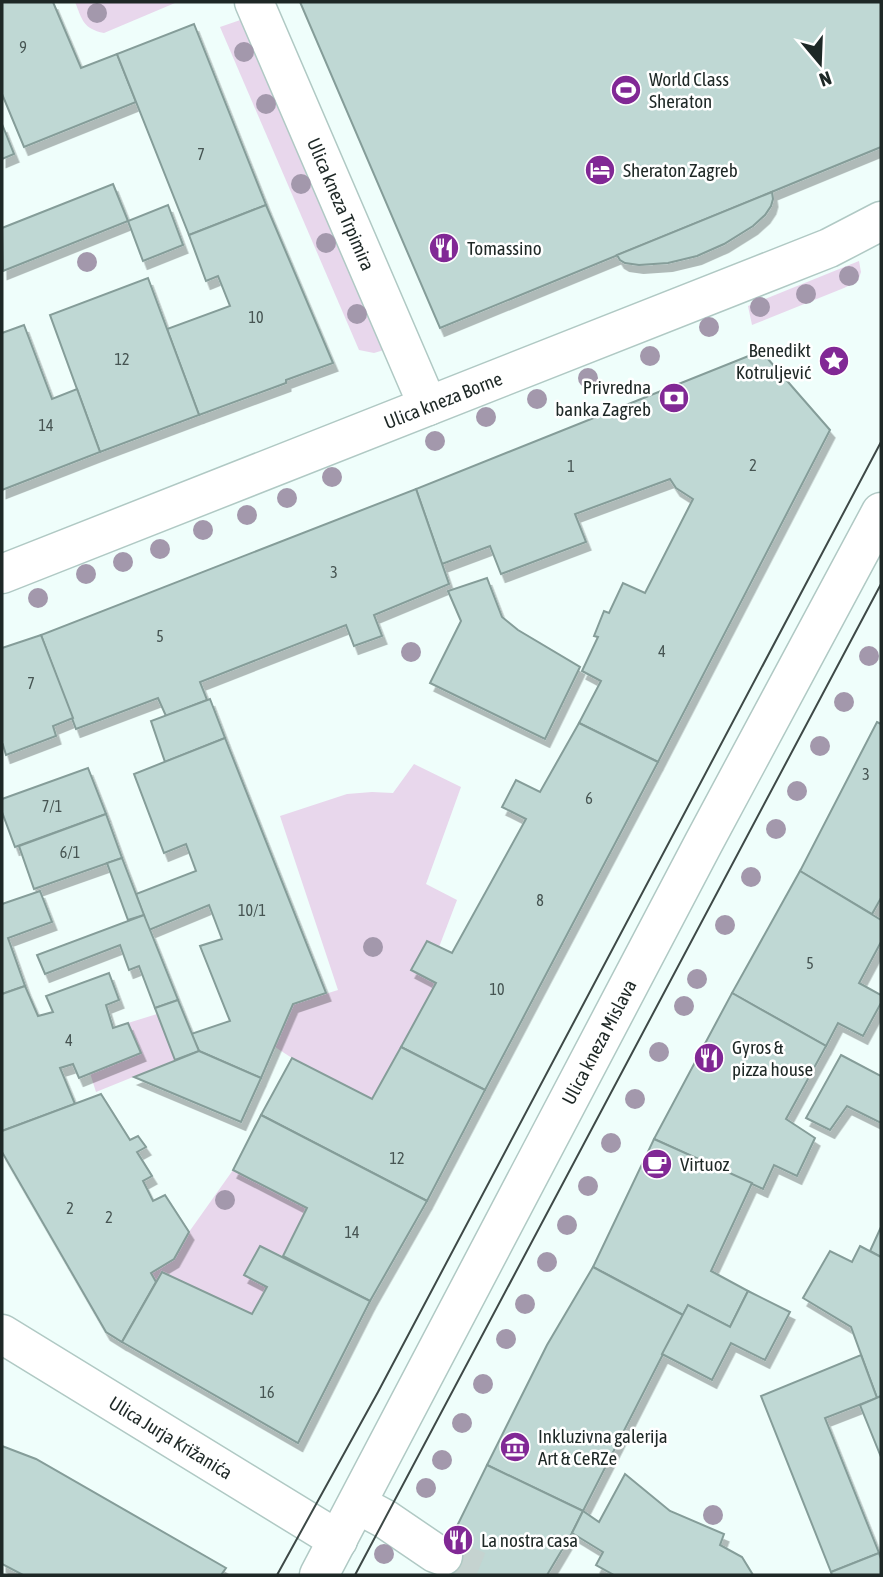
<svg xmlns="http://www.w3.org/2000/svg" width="883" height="1577" font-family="'Asap Condensed',sans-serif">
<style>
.green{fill:#e8d7ec}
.building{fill:#bfd8d4;stroke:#859d99;stroke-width:2;filter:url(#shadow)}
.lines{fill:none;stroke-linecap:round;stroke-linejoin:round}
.minor-tunnel{stroke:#c5d3d0;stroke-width:38;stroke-dasharray:38 19;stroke-linecap:butt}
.minor-casing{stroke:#b0c9c4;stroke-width:41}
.major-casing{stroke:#b0c9c4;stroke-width:41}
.minor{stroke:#fff;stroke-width:38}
.major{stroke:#fff;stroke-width:38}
.tram{stroke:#3e4947;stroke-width:2}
.tree{fill:#a398ac}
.labels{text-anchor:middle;stroke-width:5;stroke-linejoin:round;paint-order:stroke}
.number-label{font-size:16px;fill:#465452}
.poi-label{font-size:19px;fill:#1e2826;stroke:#fff;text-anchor:start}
.street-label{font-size:19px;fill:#1e2826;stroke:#fff}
</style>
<defs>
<filter id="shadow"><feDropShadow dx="4.5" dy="8" stdDeviation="0" flood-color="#0004"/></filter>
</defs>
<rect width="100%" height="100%" fill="#effefb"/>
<g class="green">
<path d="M75 2H175V3L104 33C83 29 82 19 75 2Z"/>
<path d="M249 17 384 350 374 353 359 350 220 27Z"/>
<path d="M859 261 861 272 858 281 844 288 752 325 748 306Z"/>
<path d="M414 764 461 787 426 884 457 900 439 947 412 970 436 983 372 1099 292 1058 275 1047 293 1004 338 990 280 816 347 794 372 792 393 793Z"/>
<path d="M157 1014 175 1060 96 1092 90 1073 141 1053 128 1023Z"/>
<path d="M233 1170 307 1208 283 1256 260 1246 244 1275 267 1287 252 1314 162 1273 156 1282 151 1273 174 1259 189 1232Z"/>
</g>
<g class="building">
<path d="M2 2H53L81 68 117 54 136 102 24 147 2 94Z"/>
<path d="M300 2H881V147L440 328Z"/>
<path d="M194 24 266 205 189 235 117 54Z"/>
<path d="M2 124 14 154 2 159Z"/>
<path d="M113 184 128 221 3 271 2 228Z"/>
<path d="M772 192 773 199 771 206 765 215 753 226 724 244 697 256 668 263 639 265 625 263 620 260 617 255Z"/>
<path d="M168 205 183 245 143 261 128 221Z"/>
<path d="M266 205 333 363 286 380V383L199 415 167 329 230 306 218 276 206 281 189 235Z"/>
<path d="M148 278 199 415 100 452 50 315Z"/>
<path d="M24 325 52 399 77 389 100 452 2 490V333Z"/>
<path d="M761 351 830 430 658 762 579 723 601 681 582 671 598 637 594 636 604 611 609 613 623 583 645 593 693 499 676 488 670 479 575 514 586 542 501 574 490 546 442 564 416 489Z"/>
<path d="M416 489 449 584 374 615 382 636 354 646 346 625 200 682 207 700 166 716 158 698 76 729 41 635Z"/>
<path d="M487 578 502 617 518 630 580 667 545 739 430 683 461 621 448 591Z"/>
<path d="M41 635 73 718 53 726 56 736 6 755 3 745 2 746V648Z"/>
<path d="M210 699 225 738 165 762 151 721Z"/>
<path d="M877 722 881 724V898L872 914 800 871Z"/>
<path d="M579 723 658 762 485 1090 401 1047 436 983 411 970 427 941 452 953 526 819 502 807 516 780 540 792Z"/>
<path d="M225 738 326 993 293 1004 261 1078 199 1051 191 1034 230 1021 200 946 222 939 209 905 149 930 136 894 196 871 186 844 164 853 134 774Z"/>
<path d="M88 768 106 814 15 847 2 812V799Z"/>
<path d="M106 814 122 858 34 889 19 846Z"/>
<path d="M122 858 144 915 128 920 107 863Z"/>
<path d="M800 871 881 920V942L859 983 881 995V1003L863 1036 838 1023 826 1046 732 993Z"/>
<path d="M40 891 52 922 8 938 25 986 2 994V904Z"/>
<path d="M144 915 178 1000 155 1008 139 966 129 970 120 945 45 974 37 955Z"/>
<path d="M109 973 119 1000 106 1005 113 1028 128 1023 141 1053 79 1078 73 1064 60 1068 75 1104 2 1131V994L25 986 38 1016 53 1012 46 996Z"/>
<path d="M732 993 826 1046 786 1119 815 1138 797 1176 774 1165 763 1189 654 1139Z"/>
<path d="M178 1000 199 1051 175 1060 155 1008Z"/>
<path d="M401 1047 485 1090 427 1201 261 1115 292 1058 372 1099Z"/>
<path d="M199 1051 261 1078 241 1122 134 1077Z"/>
<path d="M841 1055 881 1076V1123L847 1106 830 1130 806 1118Z"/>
<path d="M101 1094 130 1140 138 1136 146 1147 137 1152 152 1176 143 1181 153 1201 165 1195 189 1232 174 1259 151 1273 156 1282 122 1342 106 1332 2 1152V1131Z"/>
<path d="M261 1115 427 1201 370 1301 283 1256 307 1208 233 1170Z"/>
<path d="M654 1139 752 1183 711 1271 748 1291 730 1327 688 1305 683 1315 593 1267Z"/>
<path d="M881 1227V1257L870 1251Z"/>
<path d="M260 1246 370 1301 298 1443 122 1342 162 1272 252 1314 267 1287 244 1275Z"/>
<path d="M860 1246 881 1257V1396L877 1398 851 1327 803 1298 830 1251 852 1262Z"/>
<path d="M593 1267 683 1315 583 1511 487 1465 547 1345Z"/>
<path d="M748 1291 790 1312 765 1360 731 1343 712 1380 662 1354 688 1305 730 1327Z"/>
<path d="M861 1355 877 1398 825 1418 879 1553 831 1572 761 1396Z"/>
<path d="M881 1396V1457L860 1405Z"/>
<path d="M2 1446 36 1459 226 1568 221 1575H23L2 1564Z"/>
<path d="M487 1465 583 1511 572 1533 547 1575H433Z"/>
<path d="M625 1474 670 1511 724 1534 720 1545 742 1557 753 1575H614L596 1565 603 1552 572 1533 583 1511 599 1522Z"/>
<path d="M879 1553 881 1559V1575H832L831 1572Z"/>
</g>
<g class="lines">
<path class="minor-tunnel" d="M443 1556 489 1575"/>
<g class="minor-casing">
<g id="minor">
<path id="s1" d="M254 2 428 406"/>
<path id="s2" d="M2 574 829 248 881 221"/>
<path id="s3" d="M2 1334 338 1540"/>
<path d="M357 1504 385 1519 435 1553 443 1556"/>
</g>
</g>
<g class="major-casing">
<g id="major">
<path id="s4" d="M319 1575 703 844 881 512"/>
</g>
</g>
<use href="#minor" class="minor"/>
<use href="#major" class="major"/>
<g class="tram">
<path d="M277 1575 378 1392 881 442"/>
<path d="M355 1575 881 584"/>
</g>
</g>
<g class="tree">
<circle cx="97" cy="13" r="10"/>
<circle cx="244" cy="52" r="10"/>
<circle cx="266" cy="104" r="10"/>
<circle cx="301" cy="184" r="10"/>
<circle cx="326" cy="243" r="10"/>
<circle cx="87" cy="262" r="10"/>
<circle cx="849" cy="276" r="10"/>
<circle cx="806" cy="294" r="10"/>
<circle cx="760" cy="307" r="10"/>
<circle cx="357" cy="314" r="10"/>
<circle cx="709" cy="327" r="10"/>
<circle cx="650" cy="356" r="10"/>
<circle cx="588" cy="378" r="10"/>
<circle cx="537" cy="399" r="10"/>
<circle cx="486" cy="417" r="10"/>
<circle cx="435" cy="441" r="10"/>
<circle cx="332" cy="477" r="10"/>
<circle cx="287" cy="498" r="10"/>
<circle cx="247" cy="515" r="10"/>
<circle cx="203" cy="530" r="10"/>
<circle cx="160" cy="549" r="10"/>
<circle cx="123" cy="562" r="10"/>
<circle cx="86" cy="574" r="10"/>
<circle cx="38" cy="598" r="10"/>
<circle cx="411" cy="652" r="10"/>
<circle cx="869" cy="656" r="10"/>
<circle cx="844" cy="702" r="10"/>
<circle cx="820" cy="746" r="10"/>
<circle cx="797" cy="791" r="10"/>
<circle cx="776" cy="829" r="10"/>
<circle cx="751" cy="877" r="10"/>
<circle cx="725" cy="925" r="10"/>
<circle cx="373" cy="947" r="10"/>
<circle cx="697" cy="979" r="10"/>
<circle cx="684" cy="1006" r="10"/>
<circle cx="659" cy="1052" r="10"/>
<circle cx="635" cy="1099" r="10"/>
<circle cx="611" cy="1143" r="10"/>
<circle cx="588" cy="1186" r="10"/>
<circle cx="225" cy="1200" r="10"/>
<circle cx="567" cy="1225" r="10"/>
<circle cx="547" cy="1262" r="10"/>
<circle cx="525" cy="1304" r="10"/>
<circle cx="506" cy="1339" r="10"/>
<circle cx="483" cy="1384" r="10"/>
<circle cx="462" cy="1423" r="10"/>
<circle cx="442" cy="1460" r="10"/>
<circle cx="426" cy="1488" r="10"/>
<circle cx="713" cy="1515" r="10"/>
<circle cx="384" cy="1554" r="10"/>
</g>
<defs>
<g id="stadium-disc" transform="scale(1.575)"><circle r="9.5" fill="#812895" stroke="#fff"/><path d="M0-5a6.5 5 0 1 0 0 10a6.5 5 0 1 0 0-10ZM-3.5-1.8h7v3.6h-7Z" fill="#fff"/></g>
<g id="hotel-disc" transform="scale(1.575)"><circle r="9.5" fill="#812895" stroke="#fff"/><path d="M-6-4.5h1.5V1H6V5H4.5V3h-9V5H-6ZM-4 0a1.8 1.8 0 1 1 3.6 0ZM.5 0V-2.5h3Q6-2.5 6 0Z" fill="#fff"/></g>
<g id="restaurant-disc" transform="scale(1.575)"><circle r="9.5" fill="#812895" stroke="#fff"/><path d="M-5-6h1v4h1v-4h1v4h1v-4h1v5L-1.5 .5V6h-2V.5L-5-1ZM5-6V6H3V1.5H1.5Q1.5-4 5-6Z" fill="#fff"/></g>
<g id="sight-disc" transform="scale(1.575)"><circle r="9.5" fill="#812895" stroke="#fff"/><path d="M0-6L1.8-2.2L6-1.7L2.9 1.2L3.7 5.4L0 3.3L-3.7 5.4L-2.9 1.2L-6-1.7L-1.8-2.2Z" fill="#fff"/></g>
<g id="bank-disc" transform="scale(1.575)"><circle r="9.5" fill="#812895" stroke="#fff"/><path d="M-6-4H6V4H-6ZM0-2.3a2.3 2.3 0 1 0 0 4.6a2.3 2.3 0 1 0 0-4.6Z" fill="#fff"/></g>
<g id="cafe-disc" transform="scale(1.575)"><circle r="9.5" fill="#812895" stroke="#fff"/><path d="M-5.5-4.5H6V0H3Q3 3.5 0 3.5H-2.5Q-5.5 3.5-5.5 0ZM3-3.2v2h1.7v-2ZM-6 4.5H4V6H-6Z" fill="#fff"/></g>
<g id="museum-disc" transform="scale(1.575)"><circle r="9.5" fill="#812895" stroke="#fff"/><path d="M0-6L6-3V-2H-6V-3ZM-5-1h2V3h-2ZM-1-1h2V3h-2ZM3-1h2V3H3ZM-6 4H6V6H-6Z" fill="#fff"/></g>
</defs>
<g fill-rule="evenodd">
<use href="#stadium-disc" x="626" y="90"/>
<use href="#hotel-disc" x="600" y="170"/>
<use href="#restaurant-disc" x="444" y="248"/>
<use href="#sight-disc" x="834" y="361"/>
<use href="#bank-disc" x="674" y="398"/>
<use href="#restaurant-disc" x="709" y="1058"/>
<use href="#cafe-disc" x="657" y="1164"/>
<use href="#museum-disc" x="515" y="1447"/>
<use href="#restaurant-disc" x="458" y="1540"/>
</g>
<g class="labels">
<g class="number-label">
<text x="23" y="53">9</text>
<text x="201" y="160">7</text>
<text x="256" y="323">10</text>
<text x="122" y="365">12</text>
<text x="46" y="431">14</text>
<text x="753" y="471">2</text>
<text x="571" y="472">1</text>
<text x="334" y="578">3</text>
<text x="160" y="642">5</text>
<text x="662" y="657">4</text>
<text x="31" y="689">7</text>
<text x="866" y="780">3</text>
<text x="589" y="804">6</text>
<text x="52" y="812">7/1</text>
<text x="70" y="858">6/1</text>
<text x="540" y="906">8</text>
<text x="252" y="916">10/1</text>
<text x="810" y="969">5</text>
<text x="497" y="995">10</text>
<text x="69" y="1046">4</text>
<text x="397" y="1164">12</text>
<text x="70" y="1214">2</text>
<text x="109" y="1223">2</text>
<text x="352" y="1238">14</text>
<text x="267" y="1398">16</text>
</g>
<g class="poi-label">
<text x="649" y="86">World Class<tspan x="649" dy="22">Sheraton</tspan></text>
<text x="623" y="177">Sheraton Zagreb</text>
<text x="467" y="255">Tomassino</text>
<text x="811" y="357" text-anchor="end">Benedikt<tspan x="811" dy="22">Kotruljević</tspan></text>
<text x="651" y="394" text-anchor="end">Privredna<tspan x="651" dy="22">banka Zagreb</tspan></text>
<text x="732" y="1054">Gyros &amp;<tspan x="732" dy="22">pizza house</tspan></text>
<text x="680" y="1171">Virtuoz</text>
<text x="538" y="1443">Inkluzivna galerija<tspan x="538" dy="22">Art &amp; CeRZe</tspan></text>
<text x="481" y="1547">La nostra casa</text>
</g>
<g class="street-label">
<text dy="7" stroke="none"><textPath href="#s1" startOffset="220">Ulica kneza Trpimira</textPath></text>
<text dy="7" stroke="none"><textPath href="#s2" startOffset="474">Ulica kneza Borne</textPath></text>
<text dy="7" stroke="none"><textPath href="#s4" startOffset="602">Ulica kneza Mislava</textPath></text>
<text dy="7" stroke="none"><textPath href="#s3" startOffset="198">Ulica Jurja Križanića</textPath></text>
</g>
</g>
<rect width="883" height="1577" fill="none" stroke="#1e2826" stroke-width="7"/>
<g transform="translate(820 63) rotate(161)" stroke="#ffffff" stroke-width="5" paint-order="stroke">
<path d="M0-5L12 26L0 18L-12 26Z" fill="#1e2826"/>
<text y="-10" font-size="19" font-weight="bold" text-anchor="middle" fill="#1e2826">N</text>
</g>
</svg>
